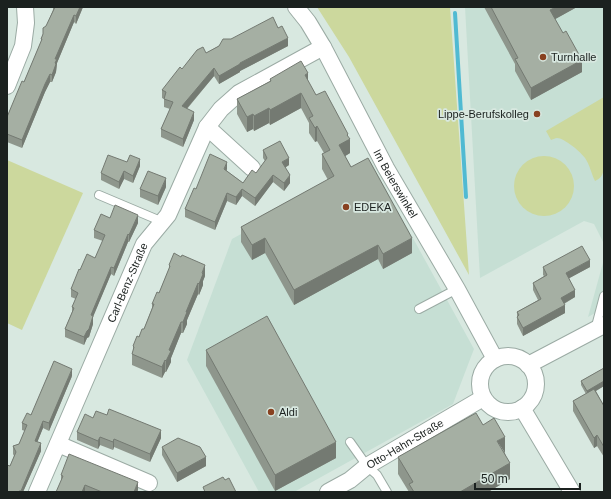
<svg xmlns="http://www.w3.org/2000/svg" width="611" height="499" font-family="Helvetica,sans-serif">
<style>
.built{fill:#c6dfd4}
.green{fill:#ccd89d}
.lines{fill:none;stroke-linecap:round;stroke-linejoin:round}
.stream{stroke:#50bad2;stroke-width:4}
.service-casing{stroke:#9baba4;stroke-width:10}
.minor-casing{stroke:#9baba4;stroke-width:18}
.service{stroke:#fff;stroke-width:8}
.minor{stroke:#fff;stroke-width:16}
.wall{fill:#8e968c}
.shaded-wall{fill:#747a72}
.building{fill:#a5afa3;stroke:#747a72}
.poi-dot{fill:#884120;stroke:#d8e8e0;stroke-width:1.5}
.labels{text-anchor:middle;stroke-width:3.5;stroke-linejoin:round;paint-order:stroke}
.poi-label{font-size:11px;fill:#1b211f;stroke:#d8e8e0;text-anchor:start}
.street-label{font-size:11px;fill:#1b211f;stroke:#d8e8e0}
</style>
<rect width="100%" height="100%" fill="#d8e8e0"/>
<g class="built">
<path d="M465 7H604V244L594 224 584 221 480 278Z"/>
<path d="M371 162 474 349 453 404 294 492H259L187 360 232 239Z"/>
<path d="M604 259V308L588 317Z"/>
</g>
<g class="green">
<path d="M317 7H450L469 275 349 57Z"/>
<path d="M604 97V167C603 174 602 178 595 181 591 173 590 165 585 158 581 152 564 138 557 138 555 138 554 139 551 140L546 131Z"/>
<circle cx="544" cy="186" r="30"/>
<path d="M7 160 83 193 22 330 7 323Z"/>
</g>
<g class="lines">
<path class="stream" d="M455 13 466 197"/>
<g class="service-casing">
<g id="service">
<path d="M99 195 163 222"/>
<path d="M419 309 457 289"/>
<path d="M595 330 604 296"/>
<path d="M350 442 367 466 377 475 387 492"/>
</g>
</g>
<g class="minor-casing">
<g id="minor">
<path id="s1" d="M296 7 308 22 323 47 386 168 457 289 495 359"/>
<path d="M7 86 23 46 26 23 25 7"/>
<path d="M207 127 252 168"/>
<circle cx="508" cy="384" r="28"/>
<path d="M528 365 604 325"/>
<path d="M522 408 572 492"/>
<path d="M58 444 149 483"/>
<path id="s2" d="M37 492 144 244 168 215 207 127 221 109 239 93 323 47"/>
<path id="s3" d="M328 492 350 480 367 466 483 398"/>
</g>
</g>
<use href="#service" class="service"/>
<use href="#minor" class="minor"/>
</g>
<g class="wall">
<path d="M53 7H83L76 24 74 22 57 63 56 72 52 82H50L45 92 22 148 7 142V117L24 82 41 42V39L53 10Z"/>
<path d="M484 7H577L555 19 582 72 531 100 515 71V64Z"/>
<path d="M278 28 288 46 240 71V72L219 84 214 76 187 109 194 120 183 147 161 137V129L170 109 164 107V99L162 98V90L182 69 206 53 231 39Z"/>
<path d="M270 79 308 82 316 95 348 137 350 153 345 156 351 167 412 253 383 269 378 259 294 305 265 253 252 260 241 242V227L328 180 322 169V154L324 153 317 141 315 142 309 133V123L301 108 270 125 269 123 254 131 253 129 247 132 237 114V99L270 81Z"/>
<path d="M263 150 289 165 285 168 290 183 284 191 273 182 255 206 242 196 236 205 227 201 215 230 185 217V209L196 189 227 169V171L243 183 256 173 265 161 263 158Z"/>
<path d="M127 162 140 166 133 183 124 179 119 189 101 180V173Z"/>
<path d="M166 187 158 205 140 197V189Z"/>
<path d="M110 218 138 223 129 242H128L114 276 111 274 93 316V324L89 337 87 338 84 345 65 337V329L72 312V307L76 299 71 297V289L80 270 95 258 103 241 94 238V230Z"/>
<path d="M169 265 205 276 203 281V285L199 295 198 294 187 320V324L183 333H181L171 358V362L166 372H165L162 378 132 365V354L133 351V346L144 329 152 308V304L159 293 169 269Z"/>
<path d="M543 267H590L569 278 575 297 564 304 565 313 523 336 517 324V312L538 300 533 290V283L544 276 543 275Z"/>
<path d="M206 350 336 458 275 491 206 366Z"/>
<path d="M604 368V386L596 391 604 406V457L597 446 594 448 573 411V401L586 394 581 385V381Z"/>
<path d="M72 376 49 431 43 428 37 442 41 451 23 492H7L10 466 14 456 13 454V446L19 444 25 431 22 430V423Z"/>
<path d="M93 418 161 438 150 462 114 447 113 450 100 445 98 449 77 440V432Z"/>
<path d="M483 425 505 453 510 479 488 492H409L398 474V457Z"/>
<path d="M162 447 206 466 177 482 162 455Z"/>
<path d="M61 475 138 490 137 492H56L61 482Z"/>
</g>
<g class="shaded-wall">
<path d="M80 7H83L76 24V16Z"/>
<path d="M556 7H577L550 22V10Z"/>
<path d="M74 15V22L57 63 56 72 52 82V75L55 59Z"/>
<path d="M288 38V46L240 71V72L219 84V76L240 63Z"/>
<path d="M582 60V72L531 100V88Z"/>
<path d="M214 68V76L182 114V106Z"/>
<path d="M308 73V88L305 75Z"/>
<path d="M50 74V82L45 92 22 148V140L45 84Z"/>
<path d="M301 93V108L270 125V110Z"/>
<path d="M269 108V123L254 131V116Z"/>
<path d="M194 112V120L183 147V139Z"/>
<path d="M253 114V129L247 132V117Z"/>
<path d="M317 126V141L315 142V128Z"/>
<path d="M348 134V140L350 139V153L339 160V145Z"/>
<path d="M289 158V165L282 169V162Z"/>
<path d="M140 159V166L133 183V176Z"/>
<path d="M227 162V169L224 176V169Z"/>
<path d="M124 171V179L119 189V182Z"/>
<path d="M273 175V182L255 206V198Z"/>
<path d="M290 175V183L284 191V183Z"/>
<path d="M166 178V187L158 205V196Z"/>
<path d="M242 189V196L236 205V197Z"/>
<path d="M227 193V201L215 230V222Z"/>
<path d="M138 215V223L129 242V235Z"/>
<path d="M128 234V242L114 276V268Z"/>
<path d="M265 238V253L252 260V245Z"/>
<path d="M412 238V253L383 269V254Z"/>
<path d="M378 245V259L294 305V290Z"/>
<path d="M590 260V267L566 280V273Z"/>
<path d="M205 265V276L203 281V285L199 295V284L202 273Z"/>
<path d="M111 267V274L91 322V315Z"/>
<path d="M198 283V294L187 320V324L183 333V322L186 312Z"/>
<path d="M575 290V297L561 305V298Z"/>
<path d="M565 305V313L523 336V328Z"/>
<path d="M93 316V324L89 337 87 338 84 345V337Z"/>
<path d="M181 322V333L171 358V362L166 372V361L169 350Z"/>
<path d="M165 360V372L162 378V367Z"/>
<path d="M72 369V376L49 431V423Z"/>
<path d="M604 381V386L587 396V391Z"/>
<path d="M43 421V428L35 448V441Z"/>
<path d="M161 430V438L150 462V454Z"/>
<path d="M597 435V446L594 448V438Z"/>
<path d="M100 437V445L98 449V441Z"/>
<path d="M505 437V453L497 441Z"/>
<path d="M114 439V447L113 450V442Z"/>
<path d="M336 442V458L275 491V475Z"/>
<path d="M41 443V451L23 492H21Z"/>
<path d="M206 457V466L177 482V473Z"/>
<path d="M510 463V479L488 492H460Z"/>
<path d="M138 482V490L137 492H134Z"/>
<path d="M85 485V492H82Z"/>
</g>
<g class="building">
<path d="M55 7H80L76 16 74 15 55 59H57L55 63 56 64 52 75 50 74 45 84 22 140 7 134V117L22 81 24 82 42 39H41L43 34V28L46 26Z"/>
<path d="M491 7H556L550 10 563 33 566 31 582 60 531 88 515 59 518 58Z"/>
<path d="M273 17 278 28 282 26 288 38 240 63V64L219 76 214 68 182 106 194 112 183 139 161 129 173 102 164 99 166 92 162 90 180 67 182 69 197 50 203 47 206 53 219 46 223 39H231Z"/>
<path d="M301 61 308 73 305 75 316 95 325 91 348 134 347 135 350 139 339 145 351 167 368 158 412 238 383 254 378 245 294 290 265 238 252 245 241 227 334 176 322 154 330 150 317 126 315 128 309 118 313 116 301 93 270 110 269 108 254 116 253 114 247 117 237 99 271 81 270 79Z"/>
<path d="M280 141 289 158 282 162 290 175 284 183 273 175 255 198 242 189 236 197 227 193 215 222 185 209 194 188 196 189 210 154 227 162 224 169 243 183 252 170 256 173 267 158 263 150Z"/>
<path d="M108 155 127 162 130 155 140 159 133 176 124 171 119 182 101 173Z"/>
<path d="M148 171 166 178 158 196 140 189Z"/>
<path d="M115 205 138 215 129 235 128 234 114 268 111 267 91 315 93 316 89 329 87 331 84 337 65 329 74 308 72 307 78 293 71 289 79 269 80 270 87 254 95 258 105 235 94 230 101 214 110 218Z"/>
<path d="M582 246 590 260 566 273 575 290 561 298 565 305 523 328 517 317 519 315 517 312 541 299 533 283 547 275 543 267Z"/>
<path d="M174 253 181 257 182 255 205 265 202 273 203 274 199 284 198 283 186 312H187L183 322H181L169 350 171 351 166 361 165 360 162 367 132 354 134 347 133 346 137 336 139 337 142 329H144L154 304H152L157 292 159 293 170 266 169 265Z"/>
<path d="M267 316 336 442 275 475 206 350Z"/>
<path d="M54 361 72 369 49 423 43 421 35 441 41 443 21 491H19L18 492H7V465L10 466 16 452 13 446 19 444 27 425 22 423 27 413 31 415Z"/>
<path d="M604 368V381L587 391 581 381Z"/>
<path d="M594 389 604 406V447L597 435 594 438 573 401Z"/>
<path d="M109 409 161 430 150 454 114 439 113 442 100 437 98 441 77 432 85 414 93 418 96 411 107 415Z"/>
<path d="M476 413 483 425 494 418 505 437 497 441 510 463 460 492H414L409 484 413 482 398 457Z"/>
<path d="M178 438 200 447 206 457 177 473 162 447Z"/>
<path d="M69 454 138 482 134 492H102L85 485 82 492H56L63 476 61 475Z"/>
<path d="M223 477 225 480 229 478 236 492H205L203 487Z"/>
</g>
<g class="poi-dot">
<circle cx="543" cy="57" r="4"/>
<circle cx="537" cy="114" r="4"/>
<circle cx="346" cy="207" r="4"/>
<circle cx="271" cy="412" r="4"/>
</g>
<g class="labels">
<g class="poi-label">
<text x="551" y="61">Turnhalle</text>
<text x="529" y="118" text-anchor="end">Lippe-Berufskolleg</text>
<text x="354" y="211">EDEKA</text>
<text x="279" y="416">Aldi</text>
</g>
<g class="street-label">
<text dy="4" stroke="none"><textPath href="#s1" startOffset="203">Im Beierswinkel</textPath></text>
<text dy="4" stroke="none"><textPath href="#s2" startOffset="228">Carl-Benz-Straße</textPath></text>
<text dy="4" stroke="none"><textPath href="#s3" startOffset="91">Otto-Hahn-Straße</textPath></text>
</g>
</g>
<rect width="611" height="499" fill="none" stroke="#1b211f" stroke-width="16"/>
<path d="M475 483v6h105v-6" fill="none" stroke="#1b211f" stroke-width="2"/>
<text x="481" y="483" font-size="12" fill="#1b211f" stroke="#d8e8e0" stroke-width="3" paint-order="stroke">50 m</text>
</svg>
